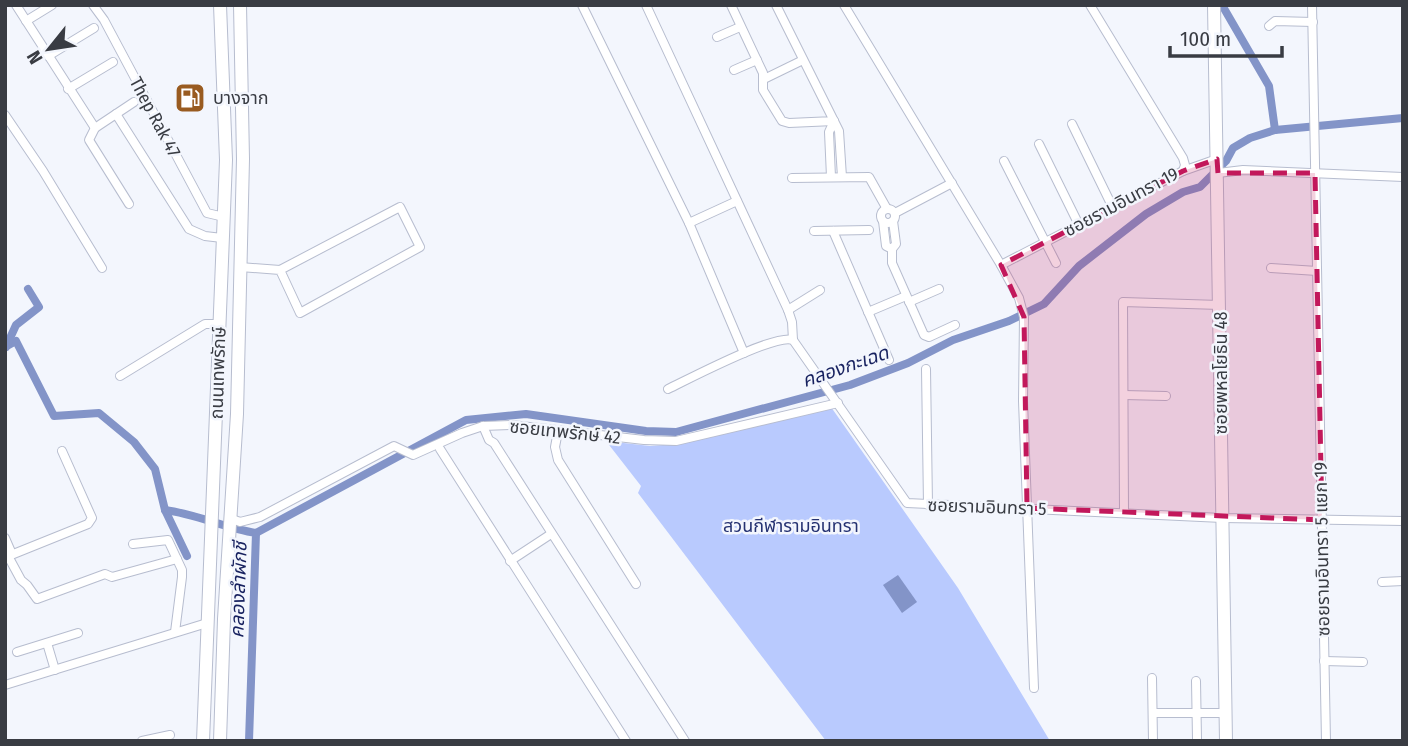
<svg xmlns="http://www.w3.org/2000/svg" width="1408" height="746" font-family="'Fira Sans Condensed','Noto Sans Thai',sans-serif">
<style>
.green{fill:#b9cafe}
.water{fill:#8394c8}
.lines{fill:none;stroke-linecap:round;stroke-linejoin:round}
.canal{stroke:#8394c8;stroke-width:8}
.street-casing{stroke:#b7bdcf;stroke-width:10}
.secondary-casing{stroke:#b7bdcf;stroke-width:14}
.street{stroke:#fff;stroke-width:8}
.secondary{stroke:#fff;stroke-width:12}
.marked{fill:#c2185b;fill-opacity:0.2;stroke:#c2185b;stroke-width:5;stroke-dasharray:14 9;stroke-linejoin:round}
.labels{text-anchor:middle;stroke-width:5;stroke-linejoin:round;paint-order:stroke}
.poi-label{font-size:18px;fill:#393c43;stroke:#f3f6fd;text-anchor:start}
.street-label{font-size:18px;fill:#393c43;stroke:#f3f6fd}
.park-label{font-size:18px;fill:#253272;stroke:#f3f6fd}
.water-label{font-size:19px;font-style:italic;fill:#17215f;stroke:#f3f6fd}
</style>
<rect width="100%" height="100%" fill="#f3f6fd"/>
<path class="green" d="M831 407 958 588 1050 741H826L638 493 641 486 606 441 650 446 676 444Z"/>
<path class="water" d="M898 575 917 602 902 613 883 585Z"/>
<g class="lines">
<g class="canal">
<path d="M1222 5 1269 86 1275 130"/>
<path d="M5 347 16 341 54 416 99 413 134 442 155 469 165 510 187 556"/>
<path d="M6 347 16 325 39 307 28 289"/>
<path d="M165 510C196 514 225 528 256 533L249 741"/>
<path d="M256 533 466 420 526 414 646 431 676 432 850 385 908 363 953 340 1009 321 1044 304 1079 266 1146 214 1183 192 1200 187 1226 161 1233 148 1250 138 1275 130 1403 118"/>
</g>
<g class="street-casing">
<g id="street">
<path d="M16 5 95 128 116 114 189 229 205 236 222 238"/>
<path d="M93 5 104 20 207 213 224 217"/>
<path d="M582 5 689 223 744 353"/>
<path d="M646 5 788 310 792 322 793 340"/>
<path d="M731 5 763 73V90L782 121 789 123 834 121 776 5"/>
<path d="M844 5 1001 265 1019 298 1024 317 1023 401 1034 688"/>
<path d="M1090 5 1183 158 1185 165 1183 171"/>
<path d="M1312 5 1326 741"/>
<path d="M26 21 52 5"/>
<path d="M1269 26 1275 21 1313 22"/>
<path d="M717 37 740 27"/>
<path d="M48 56 94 28"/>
<path d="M734 70 757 60"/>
<path d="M764 79 803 60"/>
<path d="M68 89 113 62"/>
<path d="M116 114 134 102"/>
<path d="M5 115 43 171 102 268"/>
<path d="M834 121 839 131 842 177"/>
<path d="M1072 124 1113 208"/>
<path d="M95 128 89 140 129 204"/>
<path d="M1039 144 1079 225"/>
<path d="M1004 161 1056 263"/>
<path d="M1218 173 1243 170 1403 177"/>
<path d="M831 177 829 132 834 121"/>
<path d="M792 178 869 177 887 209"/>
<circle cx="888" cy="216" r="7"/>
<path d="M895 213 952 183"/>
<path d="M883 221 886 246 892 249"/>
<path d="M893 221 896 244 892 249V263L924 335 929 337 955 325"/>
<path d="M689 223 737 201"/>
<path d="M814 231 869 230"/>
<path d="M833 231 889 360"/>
<path d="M1001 265 1183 171 1217 159"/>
<path d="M240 267 280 270 400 207 420 247 300 313 280 270"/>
<path d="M1271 268 1317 271"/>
<path d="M909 302 939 289"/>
<path d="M788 310 820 290"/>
<path d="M868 312 906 296"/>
<path d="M926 369 928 505"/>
<path d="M120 376 205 324H220"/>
<path d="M668 389C689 379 776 333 793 340L907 503 1222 518 1403 521"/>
<path d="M1124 395 1166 396"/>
<path d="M483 426 489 440 494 443 685 741"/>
<path d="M558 431 555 447 558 460 636 584"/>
<path d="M440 449 626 741"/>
<path d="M1124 512 1123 302 1220 305"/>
<path d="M232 519 240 522 260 517 394 446 413 455 462 433 483 426 512 425 644 440 676 441 838 403"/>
<path d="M5 538 12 554"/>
<path d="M133 544 168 540 182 570V577L175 632"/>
<path d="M8 556 21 580 27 585 37 599 105 574 112 577 177 559"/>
<path d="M6 557 88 524 92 518 62 451"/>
<path d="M510 561 551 534"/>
<path d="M1382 582 1403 581"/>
<path d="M47 643 55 670"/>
<path d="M17 652 78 633"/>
<path d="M1324 661 1363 662"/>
<path d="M1152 678 1153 741"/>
<path d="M1196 681 1197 739"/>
<path d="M5 685 207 623"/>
<path d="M1153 713H1225"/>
<path d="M142 741 170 735"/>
</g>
</g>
<g class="secondary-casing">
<g id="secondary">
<path d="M1214 5 1226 741"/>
<path d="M203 741 226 160 220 5"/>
<path d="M220 741 224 619 237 414 243 159 240 5"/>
</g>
</g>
<use href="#street" class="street"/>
<use href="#secondary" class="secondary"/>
</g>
<path class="marked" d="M1217 159 1218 173H1315L1322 520 1027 508 1024 317 1001 265 1183 171Z"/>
<defs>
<g id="fuel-square" transform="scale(1.575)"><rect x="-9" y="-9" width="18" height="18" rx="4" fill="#995b20" stroke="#f3f6fd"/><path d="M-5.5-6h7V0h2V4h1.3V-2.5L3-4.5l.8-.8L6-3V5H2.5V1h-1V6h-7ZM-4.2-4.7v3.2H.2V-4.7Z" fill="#fff"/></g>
</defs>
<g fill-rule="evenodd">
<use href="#fuel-square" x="190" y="98"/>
</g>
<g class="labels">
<g class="poi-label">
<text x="213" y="104">บางจาก</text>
</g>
<g class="street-label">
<text transform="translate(155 117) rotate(62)" y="6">Thep Rak 47</text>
<text transform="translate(1121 202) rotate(-28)" y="6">ซอยรามอินทรา 19</text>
<text transform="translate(218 373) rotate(-88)" y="6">ถนนเทพรักษ์</text>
<text transform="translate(1221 373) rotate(-90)" y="6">ซอยพหลโยธิน 48</text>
<text transform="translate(565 432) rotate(6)" y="6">ซอยเทพรักษ์ 42</text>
<text transform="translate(987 507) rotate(2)" y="6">ซอยรามอินทรา 5</text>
<text transform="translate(1322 549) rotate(-91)" y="6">ซอยรามอินทรา 5 แยก 19</text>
</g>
<g class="park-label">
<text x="791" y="532">สวนกีฬารามอินทรา</text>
</g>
<g class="water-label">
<text transform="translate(845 366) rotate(-19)" y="7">คลองกะเฉด</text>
<text transform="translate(238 590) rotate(-88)" y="7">คลองลำผักชี</text>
</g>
</g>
<rect width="1408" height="746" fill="none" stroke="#393c43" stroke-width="14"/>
<g transform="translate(49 49) rotate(240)" stroke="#f3f6fd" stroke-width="5" paint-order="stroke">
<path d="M0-5L12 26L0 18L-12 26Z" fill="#393c43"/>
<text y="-10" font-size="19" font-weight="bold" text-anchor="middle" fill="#393c43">N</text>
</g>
<path d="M1170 46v10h112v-10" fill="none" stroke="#393c43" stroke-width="3.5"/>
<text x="1180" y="46" font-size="21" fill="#393c43" stroke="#f3f6fd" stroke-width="5" paint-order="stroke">100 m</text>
</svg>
